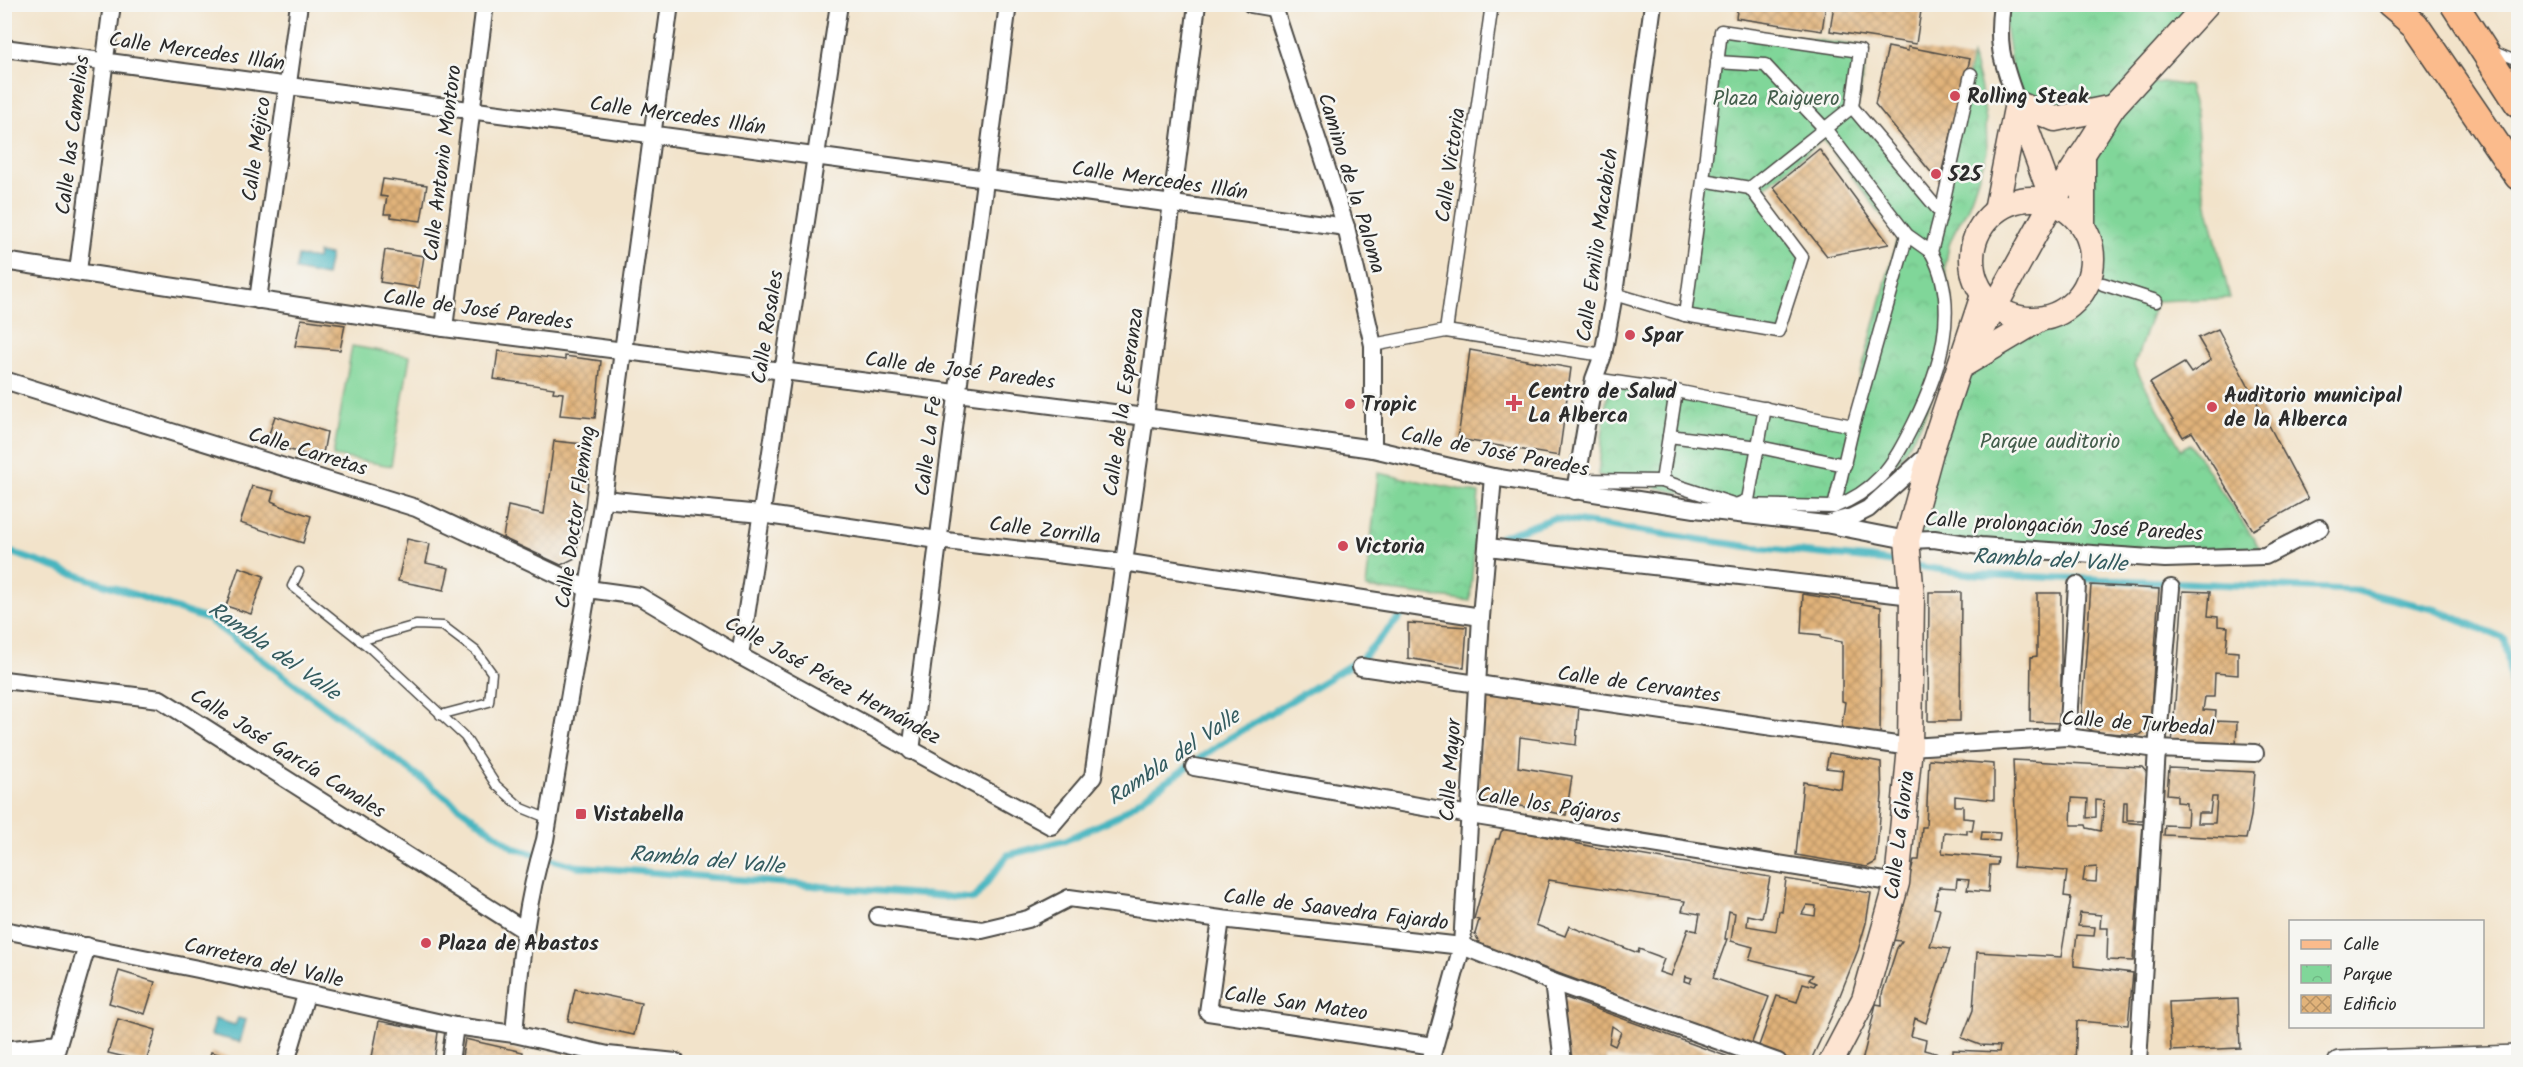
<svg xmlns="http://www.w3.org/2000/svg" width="2523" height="1067" font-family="Kalam,sans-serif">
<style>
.park{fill:url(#park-crowns);stroke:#568062;stroke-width:1.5}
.garden{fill:#80d699;stroke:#568062;stroke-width:1.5}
.water{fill:#46b5c0;stroke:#387076;stroke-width:1.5}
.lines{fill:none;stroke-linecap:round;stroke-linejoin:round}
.stream{stroke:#46b5c0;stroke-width:7}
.building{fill:url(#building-cross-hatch);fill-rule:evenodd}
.service-casing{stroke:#494743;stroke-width:11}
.pedestrian-casing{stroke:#494743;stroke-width:15}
.minor-casing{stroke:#494743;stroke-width:20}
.tertiary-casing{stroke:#494743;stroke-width:24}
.secondary-casing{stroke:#494743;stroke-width:27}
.primary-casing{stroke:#494743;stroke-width:30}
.service{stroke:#fff;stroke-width:8}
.pedestrian{stroke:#fff;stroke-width:12}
.minor{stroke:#fff;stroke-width:16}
.tertiary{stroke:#fff;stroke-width:21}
.secondary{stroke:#fde4d1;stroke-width:24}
.primary{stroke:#fbbb8c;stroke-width:27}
.poi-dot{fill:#d1495b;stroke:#f6f6f2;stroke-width:2}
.labels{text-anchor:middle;stroke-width:5;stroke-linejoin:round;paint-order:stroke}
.street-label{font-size:21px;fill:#2b2b2b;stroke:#f6f6f2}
.poi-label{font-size:21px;font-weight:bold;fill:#2b2b2b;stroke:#f6f6f2;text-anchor:start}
.park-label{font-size:21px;fill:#445e4c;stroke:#f6f6f2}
.water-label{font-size:22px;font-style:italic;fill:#345b5f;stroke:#f6f6f2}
</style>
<defs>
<pattern id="park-crowns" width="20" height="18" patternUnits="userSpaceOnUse" patternTransform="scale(1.5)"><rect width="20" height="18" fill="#80d699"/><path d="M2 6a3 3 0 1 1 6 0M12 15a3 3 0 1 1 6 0" fill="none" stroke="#6fb884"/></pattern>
<pattern id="building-cross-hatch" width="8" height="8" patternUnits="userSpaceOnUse" patternTransform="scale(1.5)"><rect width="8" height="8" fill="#e1b37a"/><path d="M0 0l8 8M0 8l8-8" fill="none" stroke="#b79264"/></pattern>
</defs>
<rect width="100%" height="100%" fill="#f6f6f2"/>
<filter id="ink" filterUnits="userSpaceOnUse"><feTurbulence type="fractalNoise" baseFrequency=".0167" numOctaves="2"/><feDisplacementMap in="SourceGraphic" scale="12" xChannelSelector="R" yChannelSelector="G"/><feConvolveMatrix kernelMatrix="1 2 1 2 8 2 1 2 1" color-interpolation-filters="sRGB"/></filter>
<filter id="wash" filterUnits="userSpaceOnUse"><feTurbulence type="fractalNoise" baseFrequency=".008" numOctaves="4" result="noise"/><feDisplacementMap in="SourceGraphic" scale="24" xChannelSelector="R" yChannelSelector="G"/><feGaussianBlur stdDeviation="1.35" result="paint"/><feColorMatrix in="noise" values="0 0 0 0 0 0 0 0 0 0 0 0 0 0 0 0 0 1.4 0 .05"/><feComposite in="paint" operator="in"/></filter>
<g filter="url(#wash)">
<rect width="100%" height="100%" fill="#f2e3ca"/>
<g class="park">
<path d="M2002 5H2207L2134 86 2163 82 2188 86 2196 115 2202 184 2230 298 2156 301 2134 366 2181 449 2190 444 2265 556 1907 540 1960 367 2040 319 2060 312 2077 299 2085 287 2092 267 2091 246 2083 227V154L2112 107 2055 119 2017 103Z"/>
<path d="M1720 28 1868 47 1857 109 1937 205 1972 56 1980 84 1986 121 1987 152 1967 210 1956 228 1949 245 1945 267 1951 300V332L1943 366 1921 424 1887 480 1863 501 1812 521 1598 475 1608 386 1848 422 1898 236 1823 139 1757 194 1804 257 1782 334 1682 319Z"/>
<path d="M1378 473 1479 493 1470 601 1366 588Z"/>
</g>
<path class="garden" d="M352 346 410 356 391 466 333 456Z"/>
<g class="water">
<path d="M318 253 330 255 326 276 295 270 298 256 317 259Z"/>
<path d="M238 1018 246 1020 240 1042 211 1035 215 1019 235 1025Z"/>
</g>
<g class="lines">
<g class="stream">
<path d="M1501 537 1554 518 1751 547 1871 559 1970 574 2354 590 2437 610 2505 639 2518 730"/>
<path d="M4 550 209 620 514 848 576 866 974 899 1008 855 1066 840 1116 817 1223 742 1362 658 1401 616"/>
</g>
</g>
<g id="blocks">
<g class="building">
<path d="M1738 4H1826L1822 31 1736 18Z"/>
<path d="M1834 4H1922L1916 44 1830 31Z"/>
<path d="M1888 47 1908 51V47L1970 59 1939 182 1875 104Z"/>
<path d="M1819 149 1889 244 1827 256 1773 187Z"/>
<path d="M383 179 427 185 421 221 391 217V214H384L387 197 380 196Z"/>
<path d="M385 250 424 256 419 288 380 282Z"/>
<path d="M301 319 345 325 340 350 295 346Z"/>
<path d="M2218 329 2308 499 2253 530 2192 432 2183 437 2150 383 2184 363 2191 373 2211 360 2198 338Z"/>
<path d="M1470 350 1571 368 1559 456 1458 439Z"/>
<path d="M498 351 565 360V356L601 361 595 418 560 415 563 393 553 392 554 388 494 379Z"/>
<path d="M275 416 327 432 322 459 266 443Z"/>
<path d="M554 441 592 445 585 508 575 558 561 565 503 538 508 506 544 514Z"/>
<path d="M252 486 274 491 271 501 276 503 275 504 311 516 303 543 240 523Z"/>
<path d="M407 539 430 544 426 563 449 568 444 590 398 581Z"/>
<path d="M239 567 264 576 251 614 226 606Z"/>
<path d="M2091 585 2159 589 2150 726 2139 735 2093 732 2081 722Z"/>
<path d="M2183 591 2210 592 2208 616 2218 617V626L2228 627 2226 651 2238 652V675L2215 673 2214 697H2205L2203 710 2216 711 2215 721 2237 722 2236 748 2172 745Z"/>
<path d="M1929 592H1961L1960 721H1928Z"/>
<path d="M2037 593H2061V723L2030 722 2031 657 2037 656Z"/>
<path d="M1803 594 1881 607 1880 739 1841 732 1845 702 1842 701V642L1821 638V635L1801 633Z"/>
<path d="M1408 623 1467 627 1464 668 1408 658Z"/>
<path d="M1484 690 1579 706 1576 745 1520 737 1518 767 1572 776 1566 815 1480 798 1478 796Z"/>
<path d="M1829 753 1881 762 1882 795 1876 862 1867 867 1796 855 1803 782 1841 789 1843 770 1826 768Z"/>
<path d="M1929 759 1994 764V800L1955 796V806H1963V818L1974 819 1972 831 1967 830V834L1944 832 1942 853 1998 858 1997 865H1990L1988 892 1967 890 1969 880 1957 879 1956 888 1939 887 1934 908 1940 909 1930 946 1950 949 1926 1023 1915 1018 1911 1036 1926 1040 1924 1050 1946 1056 1953 1055V1050L1999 1052 2000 1046 1980 1045 1962 1038 1973 1010 1977 952 2061 957 2071 897 2064 896 2067 871 2013 867 2016 835 2013 760 2142 767 2147 773 2143 820H2127V802H2124L2123 822 2143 824 2133 961 2107 960 2108 928H2100L2101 915 2080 913 2078 926 2095 927 2094 936 2077 935 2074 958V966L2133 973 2128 1025 2077 1021 2075 1062H1862L1876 1004 1882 1005V994L1897 948 1902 941 1892 940 1914 860H1919L1922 827H1926ZM2072 798 2088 799 2087 818 2096 817V800L2104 801 2101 831 2087 828 2086 825H2071ZM2097 867 2096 882 2083 881 2085 868Z"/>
<path d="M2169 768 2255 772 2251 816 2246 839 2164 835 2165 825 2187 826 2188 809H2186V803L2177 802V795L2167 794ZM2212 797H2217L2215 823H2197L2198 813H2210Z"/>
<path d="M1506 828 1598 848 1770 877 1762 918 1748 915 1747 926 1776 931 1779 911 1782 912 1786 879 1871 893 1866 923 1858 950 1833 1013 1810 1062H1798L1758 1048 1777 996 1797 1002 1803 983 1814 986 1816 983 1809 980 1813 975 1749 960 1753 947 1731 941 1735 913 1729 911 1725 939H1727L1713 978 1769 997 1751 1045 1480 944 1475 934 1479 920 1474 919 1496 839H1499L1501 832ZM1549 880 1685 901 1682 911 1700 914 1697 931 1688 929 1671 976 1659 972 1664 959 1658 956 1639 949 1638 953 1569 926 1565 936 1536 925ZM1807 905 1816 906 1815 916 1802 914ZM1685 976 1692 978 1690 983 1684 981Z"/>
<path d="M1982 832 2000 833 1999 841 1981 840Z"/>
<path d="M119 971 155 982 145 1014 109 1003Z"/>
<path d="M575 989 641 1003 634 1035 568 1021Z"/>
<path d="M1566 998 1742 1062H1639L1606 1056V1062H1568L1559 1003ZM1612 1026 1621 1032 1615 1046 1609 1043Z"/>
<path d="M2238 999 2240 1048 2171 1051 2169 1002Z"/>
<path d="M118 1019 156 1030 146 1062 108 1053Z"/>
<path d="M379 1021 438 1032 434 1062H371Z"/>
<path d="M465 1039 523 1052 522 1062H461Z"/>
<path d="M211 1052 242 1061V1062H208Z"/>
</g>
</g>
</g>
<g filter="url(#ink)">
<use href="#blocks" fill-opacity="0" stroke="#494743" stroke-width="1.5"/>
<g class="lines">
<g class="service-casing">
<g id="service">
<path d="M2494 51 2518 61"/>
<path d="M299 572 292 586 372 650 465 737 496 785 522 808 549 819"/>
<path d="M360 641 416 625 443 626 476 651 492 673 489 702 440 715"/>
</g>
</g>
<g class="pedestrian-casing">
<g id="pedestrian">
<path d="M1717 62 1765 65 1826 130 1907 235 1931 252 1941 213 1852 107"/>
<path d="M1941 213 1971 74"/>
<path d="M2103 284 2156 301"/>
<path d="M1614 294 1685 315 1703 180 1750 188 1852 107 1860 51 1721 31 1703 180"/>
<path d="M1685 315 1778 331 1802 257 1750 188"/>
<path d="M1446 331 1492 4"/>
<path d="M1373 345 1446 331 1603 355"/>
<path d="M1853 426 1907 235"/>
<path d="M1669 436 1759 447 1845 465"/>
<path d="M1578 480 1662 481 1736 505 1834 507 1853 426 1676 391 1594 379"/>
<path d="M1662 481 1676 391"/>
<path d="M1736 505 1748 500 1765 408"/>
<path d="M1834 507C1852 500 1867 491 1880 477 1894 463 1905 441 1914 423 1940 371 1961 307 1931 252"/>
</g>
</g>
<g class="minor-casing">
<g id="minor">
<path d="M1251 4 1274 8"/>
<path d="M1273 4 1346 227 1373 345V449"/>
<path d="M2002 4C1996 48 2003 62 2017 103"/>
<path d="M4 48 1346 227"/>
<path d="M4 261 444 328 1145 417 1373 449 1493 477 1695 509 1825 524 1907 540 1934 539 1980 546 2165 559 2265 556 2320 528"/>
<path d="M78 271 112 4"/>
<path d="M258 300 299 4"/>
<path d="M444 328 485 4"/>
<path d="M4 380 416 508 588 589 639 596 740 656 1051 826 1093 777 1145 417 1197 4"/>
<path d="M1575 491 1594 379 1603 355 1614 294 1653 4"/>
<path d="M603 499 761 514 938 540 1123 562 1481 617"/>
<path d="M1830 523 1852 517 1868 509 1930 453"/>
<path d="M1488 547 1912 596"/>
<path d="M740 656 839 4"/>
<path d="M1361 667 1910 747 2067 737 2157 749 2255 753"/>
<path d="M4 680 160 699 524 930"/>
<path d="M2067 737 2077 585"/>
<path d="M911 751 1008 4"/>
<path d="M1194 767 1470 815 1897 883"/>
<path d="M878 916 982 930 1028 919 1069 898 1221 919 1462 946 1553 982 1778 1062"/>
<path d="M1221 919 1208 1012 1434 1046"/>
<path d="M4 930 198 969 455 1026 514 1034 608 1055 676 1062"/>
<path d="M1553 982 1563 1062"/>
<path d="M514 1034C520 967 525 904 545 840L603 499 670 4"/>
<path d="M4 1050 58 1044"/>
<path d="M53 1062 87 946"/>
<path d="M286 1062 306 995"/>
<path d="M450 1062 455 1026"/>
<path d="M1430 1062 1462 946 1481 617 1493 477"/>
<path d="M2138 1062 2157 749 2171 588"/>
</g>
</g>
<g class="tertiary-casing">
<path id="tertiary" d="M2339 1062 2518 1056"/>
</g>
<g class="secondary-casing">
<g id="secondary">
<path d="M2017 103 2053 201"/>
<path d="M2017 103 2055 119 2113 107"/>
<path d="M2083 154V227"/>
<circle cx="2032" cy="259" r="60"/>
<path d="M1996 210 2017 103"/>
<path d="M1981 332 2053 201 2113 107 2207 4"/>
<path d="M1960 367 2040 319"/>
<path d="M1831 1062 1864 999 1897 883 1910 747 1912 596 1907 540 1931 452 1983 295"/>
</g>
</g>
<g class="primary-casing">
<g id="primary">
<path d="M2390 4 2415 25 2518 176"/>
<path d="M2454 4 2518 103"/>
</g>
</g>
<use href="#service" class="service"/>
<use href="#pedestrian" class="pedestrian"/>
<use href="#minor" class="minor"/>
<use href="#tertiary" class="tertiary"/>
<use href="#secondary" class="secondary"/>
<use href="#primary" class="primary"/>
</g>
</g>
<g class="poi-dot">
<circle cx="1955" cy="96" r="6"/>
<circle cx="1936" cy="174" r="6"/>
<circle cx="1630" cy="335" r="6"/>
<path d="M1511 394h6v6h6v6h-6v6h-6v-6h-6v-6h6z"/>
<circle cx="1350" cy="404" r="6"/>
<circle cx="2212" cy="407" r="6"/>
<circle cx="1343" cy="546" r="6"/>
<rect x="575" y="808" width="12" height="12" rx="3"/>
<circle cx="426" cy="943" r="6"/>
</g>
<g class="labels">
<g class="street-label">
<text transform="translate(197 51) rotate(8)" y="7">Calle Mercedes Illán</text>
<text transform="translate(678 115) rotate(8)" y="7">Calle Mercedes Illán</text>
<text transform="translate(72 135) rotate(-83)" y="7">Calle las Camelias</text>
<text transform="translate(256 149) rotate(-82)" y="7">Calle Méjico</text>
<text transform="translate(442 163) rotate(-83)" y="7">Calle Antonio Montoro</text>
<text transform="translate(1450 165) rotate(-82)" y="7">Calle Victoria</text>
<text transform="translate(1160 180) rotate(8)" y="7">Calle Mercedes Illán</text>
<text transform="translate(1352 183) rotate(73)" y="7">Camino de la Paloma</text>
<text transform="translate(1597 245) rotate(-82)" y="7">Calle Emilio Macabich</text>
<text transform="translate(478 309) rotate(8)" y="7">Calle de José Paredes</text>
<text transform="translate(767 327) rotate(-81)" y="7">Calle Rosales</text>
<text transform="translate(960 370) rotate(7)" y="7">Calle de José Paredes</text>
<text transform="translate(1123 402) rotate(-82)" y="7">Calle de la Esperanza</text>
<text transform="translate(928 446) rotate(-83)" y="7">Calle La Fe</text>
<text transform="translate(308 451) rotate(17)" y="7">Calle Carretas</text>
<text transform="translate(1495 451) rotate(11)" y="7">Calle de José Paredes</text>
<text transform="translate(575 517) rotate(-82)" y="7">Calle Doctor Fleming</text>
<text transform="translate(2064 526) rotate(3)" y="7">Calle prolongación José Paredes</text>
<text transform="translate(1045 530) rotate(7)" y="7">Calle Zorrilla</text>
<text transform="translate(833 680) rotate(29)" y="7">Calle José Pérez Hernández</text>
<text transform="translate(1639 684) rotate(8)" y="7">Calle de Cervantes</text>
<text transform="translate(2138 723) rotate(4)" y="7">Calle de Turbedal</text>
<text transform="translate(288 753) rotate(32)" y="7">Calle José García Canales</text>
<text transform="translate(1450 770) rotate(-86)" y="7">Calle Mayor</text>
<text transform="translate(1549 805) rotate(9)" y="7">Calle los Pájaros</text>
<text transform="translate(1899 835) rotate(-83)" y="7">Calle La Gloria</text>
<text transform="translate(1336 909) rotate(7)" y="7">Calle de Saavedra Fajardo</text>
<text transform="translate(264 962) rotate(13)" y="7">Carretera del Valle</text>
<text transform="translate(1296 1003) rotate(8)" y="7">Calle San Mateo</text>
</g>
<g class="poi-label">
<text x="1967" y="103">Rolling Steak</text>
<text x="1948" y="181">525</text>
<text x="1642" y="342">Spar</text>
<text x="1528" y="398">Centro de Salud<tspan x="1528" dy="24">La Alberca</tspan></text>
<text x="2224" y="402">Auditorio municipal<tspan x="2224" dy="24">de la Alberca</tspan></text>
<text x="1362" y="411">Tropic</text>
<text x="1355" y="553">Victoria</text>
<text x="593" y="821">Vistabella</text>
<text x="438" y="950">Plaza de Abastos</text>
</g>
<g class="park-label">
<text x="1776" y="105">Plaza Raiguero</text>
<text x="2050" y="448">Parque auditorio</text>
</g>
<g class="water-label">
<text transform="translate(2050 559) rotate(3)" y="8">Rambla del Valle</text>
<text transform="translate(275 650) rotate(35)" y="8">Rambla del Valle</text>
<text transform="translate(1173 756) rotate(-34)" y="8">Rambla del Valle</text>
<text transform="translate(707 859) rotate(5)" y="8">Rambla del Valle</text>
</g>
</g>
<rect width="2523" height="1067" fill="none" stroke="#f6f6f2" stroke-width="24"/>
<rect x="2289" y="920" width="195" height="108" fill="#f6f6f2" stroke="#a5a5a2" stroke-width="1.5"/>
<rect x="2301" y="940" width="30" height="9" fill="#fbbb8c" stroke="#a5a5a2" stroke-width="1.5"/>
<text x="2343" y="950" font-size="18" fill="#2b2b2b">Calle</text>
<rect x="2301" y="965" width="30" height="18" fill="url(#park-crowns)" stroke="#a5a5a2" stroke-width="1.5"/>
<text x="2343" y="980" font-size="18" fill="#2b2b2b">Parque</text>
<rect x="2301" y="995" width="30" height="18" fill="url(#building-cross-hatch)" stroke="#a5a5a2" stroke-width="1.5"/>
<text x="2343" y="1010" font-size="18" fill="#2b2b2b">Edificio</text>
</svg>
